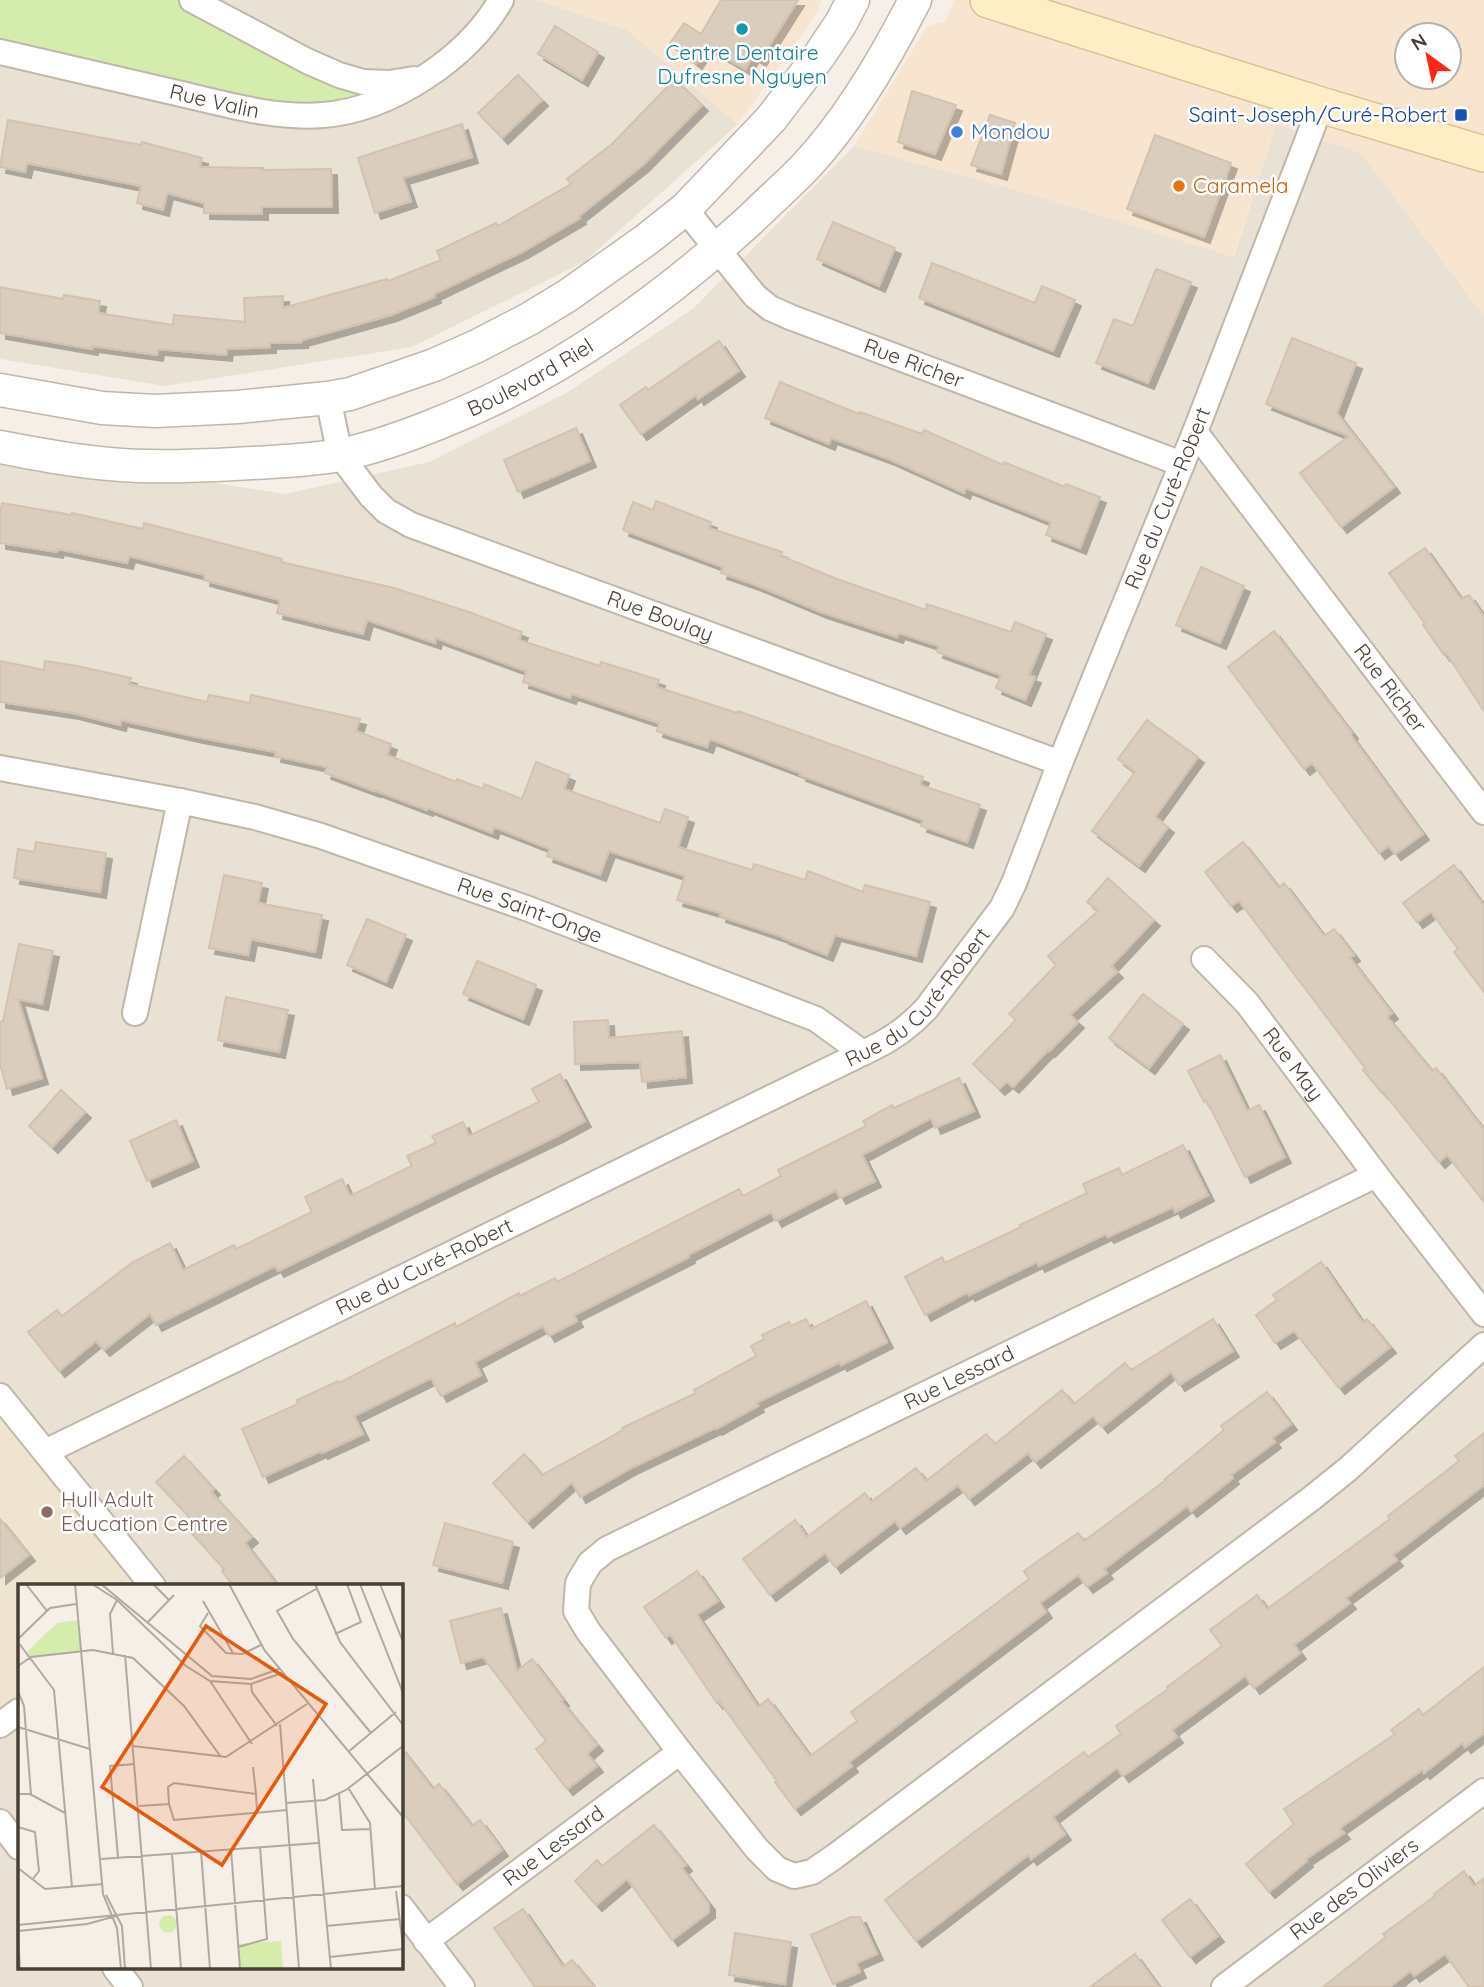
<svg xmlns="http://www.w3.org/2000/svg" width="1484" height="1987" font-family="Quicksand,sans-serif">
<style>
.residential{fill:#e9e1d4;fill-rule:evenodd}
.commercial{fill:#f8e5d0;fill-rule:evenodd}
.education{fill:#efe4cf}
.green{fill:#d4ecac}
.building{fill:#dacdbe;stroke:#d3c2ae;stroke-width:2;filter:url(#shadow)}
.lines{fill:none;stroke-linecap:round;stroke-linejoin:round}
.minor-casing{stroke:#c1b7a8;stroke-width:28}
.tertiary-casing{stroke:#c1b7a8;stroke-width:35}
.secondary-casing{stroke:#d8c193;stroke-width:38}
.minor{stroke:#fff;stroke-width:24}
.tertiary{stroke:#fff;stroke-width:32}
.secondary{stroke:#ffedc6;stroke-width:35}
.culture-dot{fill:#0f9aa8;stroke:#fff;stroke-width:2.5}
.transit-dot{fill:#1a4fb4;stroke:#fff;stroke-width:2.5}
.shop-dot{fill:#3f7fe0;stroke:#fff;stroke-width:2.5}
.food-dot{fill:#e8710a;stroke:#fff;stroke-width:2.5}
.education-dot{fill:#8d6e63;stroke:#fff;stroke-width:2.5}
.labels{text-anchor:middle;stroke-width:5;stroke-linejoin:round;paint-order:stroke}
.culture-label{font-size:21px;fill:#0d838f;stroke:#fff}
.street-label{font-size:21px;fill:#483f35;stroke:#fff}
.transit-label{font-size:21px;fill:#164399;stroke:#fff;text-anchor:end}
.shop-label{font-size:21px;fill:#366cbe;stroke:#fff;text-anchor:start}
.food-label{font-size:21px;fill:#c56008;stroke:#fff;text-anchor:start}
.education-label{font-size:21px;fill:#785e54;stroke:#fff;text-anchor:start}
.inset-road{fill:none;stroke:#b0a9a0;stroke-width:2}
.view{fill:#e8590c;fill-opacity:0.15;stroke:#e8590c;stroke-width:3.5}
.inset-edge{fill:none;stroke:#483f35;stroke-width:3.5}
</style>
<defs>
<filter id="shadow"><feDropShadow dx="6" dy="6" stdDeviation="0" flood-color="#0004"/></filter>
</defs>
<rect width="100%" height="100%" fill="#f5efe7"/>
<g class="residential">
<path d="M0 0H537L627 30 738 124 584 262 412 347 165 386 0 359Z"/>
<path d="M1276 124 1361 153 1484 316V1987H0V449L285 494 429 462 566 393 694 308 854 146 1038 196 1234 257ZM19 1586H401V1968H19Z"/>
</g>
<g class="commercial">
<path d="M537 0H821L817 13 738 124 627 30Z"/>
<path d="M954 0H1484V316L1361 153 1276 124 1233 257 1038 196 854 146 927 26 946 21ZM1407 35H1449V77H1407Z"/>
</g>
<path class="education" d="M0 1396 153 1586H19V1711L0 1725Z"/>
<path class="green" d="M0 0H192L389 83 324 115 0 52Z"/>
<g class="building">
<path d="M721 0H798L760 60 753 56 745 69 707 47 696 63 670 43 684 23 701 34Z"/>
<path d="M555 26 598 52 582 80 538 54Z"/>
<path d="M518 75 542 100 502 138 478 113Z"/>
<path d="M675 79 702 105 643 165 579 216 580 218 522 252 434 294 435 297 391 315 302 340V342L270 343V347L227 349 226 355 158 349 157 355 92 346V349L0 333V287L63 299 64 295 100 301 98 313 173 325 174 315 245 322 244 298 283 296V308L387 279 388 281 441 260 437 251 496 223 498 226 571 184 567 179 612 144Z"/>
<path d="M912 91 956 105 935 154 898 142Z"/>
<path d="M990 115 1015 123 1001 174 971 165Z"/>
<path d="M8 120 141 145 142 142 202 158 200 167 263 168V170L331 169 332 207H262V214L204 213V203L167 193 163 210 137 203 141 186 27 163 25 172 0 167Z"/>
<path d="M462 124 472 157 403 178 411 201 375 213 358 158Z"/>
<path d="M1155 135 1231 163 1204 237 1127 209Z"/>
<path d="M833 222 895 248 879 286 817 259Z"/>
<path d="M932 263 1035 303 1042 286 1075 300 1053 351 919 298Z"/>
<path d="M1156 269 1191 282 1148 383 1096 363 1114 319 1133 326Z"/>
<path d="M1292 338 1356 363 1337 413 1394 487 1341 527 1300 473 1349 436 1266 404Z"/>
<path d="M719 341 739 371 698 399 696 395 641 434 620 405 646 387 648 390Z"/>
<path d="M780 382 859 414 860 412 922 434 924 430 1003 465 1004 462 1065 487 1066 484 1100 497 1080 548 1046 535 1051 522 966 488 964 493 889 459 831 438 829 444 765 418Z"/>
<path d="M576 428 590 461 518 492 504 460Z"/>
<path d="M656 501 711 522 709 528 782 552 781 556 837 579 926 610 927 604 1011 632 1015 622 1046 634 1029 675 1035 677 1025 700 996 688 1001 675 937 652 939 646 899 633 897 637 821 612 756 585 721 573 723 567 623 530 633 502 653 510Z"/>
<path d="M2 503 72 515V513L143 529 144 523 282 559 281 562 394 588 469 612 522 632 519 640 600 666 601 662 659 680 657 687 737 713 738 711 923 777 920 785 980 805 967 842 921 826 923 820 800 775 801 773 710 739 707 747 657 731 659 723 572 694 570 698 523 682 526 671 436 638 435 643 367 620 363 634 277 613 280 600 204 580 205 575 129 556 127 563 58 549 57 552 0 543V515Z"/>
<path d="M1425 548 1461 599 1469 595 1484 617V711L1446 653 1444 655 1423 625 1425 624 1389 573Z"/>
<path d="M1201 567 1244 586 1220 643 1176 625Z"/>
<path d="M1274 631 1352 733 1350 734 1423 834 1395 854 1389 846 1379 853 1312 763 1304 769 1228 667Z"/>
<path d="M0 661 44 670 45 661 77 666 131 678 129 684 207 702 209 695 250 703 251 695 360 719 356 731 391 744 387 755 456 782 457 779 483 789 484 784 522 799 536 762 569 775 564 789 660 823 665 809 688 817 678 847 752 870 754 864 805 880 808 871 863 892 865 885 930 902 916 956 835 935 827 955 783 938V937L720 916 721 913 677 900 685 876 609 851 600 875 547 856 550 849 494 827 492 833 428 808 427 810 374 790V791L325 773 327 767 275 756 276 752 197 737 121 720 120 725 73 713 0 702Z"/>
<path d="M1147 720 1198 757 1155 817 1168 827 1139 866 1092 831 1135 772 1118 759Z"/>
<path d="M36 842 106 853 100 892 14 878 18 849 34 852Z"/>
<path d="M1243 842 1279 888 1284 883 1324 936 1334 929 1354 955 1350 958 1392 1013 1387 1017 1432 1071 1436 1068 1484 1130V1202L1447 1155 1439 1162 1383 1092 1382 1093 1363 1070 1365 1068 1239 901 1231 906 1205 872Z"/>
<path d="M1454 865 1484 906V992L1454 952 1458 949 1431 912 1417 922 1403 903Z"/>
<path d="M224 875 262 883 258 903 322 915 315 952 251 939 248 955 209 948Z"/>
<path d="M1108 878 1154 920 1111 966 1117 972 1070 1015 1078 1022 1049 1051 1048 1050 1013 1087 1007 1082 999 1089 973 1064 1016 1020 1009 1014 1056 965 1048 956 1098 911 1087 902Z"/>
<path d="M367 919 406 935 386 982 347 965Z"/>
<path d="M19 944 53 951 42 1004 18 999 42 1078 7 1089 0 1064V1022L3 1021Z"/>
<path d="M477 961 536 985 523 1019 463 994Z"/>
<path d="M1143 994 1183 1024 1149 1068 1109 1038Z"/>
<path d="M226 997 288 1010 279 1052 218 1040Z"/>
<path d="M608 1020 609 1038 682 1031 686 1077 642 1082 640 1062 575 1064 574 1022Z"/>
<path d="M1220 1055 1247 1111 1259 1105 1285 1157 1245 1177 1207 1101 1204 1102 1188 1071Z"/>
<path d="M560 1074 585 1121 557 1136 278 1271 275 1266 156 1325 150 1314 104 1350 96 1341 59 1371 28 1332 57 1310 62 1316 133 1262 170 1243 183 1270 234 1245 236 1249 312 1212 305 1197 342 1179 350 1196 412 1166 407 1156 436 1143 432 1136 463 1122 469 1136 539 1102 532 1089Z"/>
<path d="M959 1078 974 1111 935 1128 931 1118 862 1155 875 1181 840 1198 836 1190 776 1221 771 1212 688 1255 689 1257 574 1315 577 1321 549 1336 543 1326 475 1362 481 1375 441 1396 431 1378 354 1416 363 1434 322 1453 321 1451 263 1477 242 1429 298 1404 297 1400 338 1381 339 1383 455 1323 456 1327 519 1293 520 1296 555 1278 557 1282 739 1189 743 1196 781 1176 778 1170 866 1126 863 1121 892 1105 894 1108Z"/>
<path d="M61 1090 85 1112 52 1147 29 1126Z"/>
<path d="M176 1120 193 1161 147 1181 130 1141Z"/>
<path d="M1183 1145 1208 1195 1175 1212 1173 1207 1108 1237 1106 1234 1039 1266 1037 1262 969 1295 968 1292 925 1315 905 1277 942 1257 945 1263 1021 1227 1020 1225 1087 1193 1083 1184 1119 1168 1122 1175Z"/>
<path d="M1321 1262 1363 1323 1367 1319 1390 1347 1339 1388 1294 1331 1275 1343 1256 1315 1277 1300 1273 1295Z"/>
<path d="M866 1301 887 1342 841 1365 840 1362 756 1403 758 1406 716 1429 715 1428 633 1467 580 1497 572 1482 527 1522 493 1483 524 1454 542 1475 623 1430 622 1428 696 1393 694 1390 756 1356 751 1346 764 1339 762 1335 789 1322 791 1326 806 1319 811 1329Z"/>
<path d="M1213 1319 1233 1351 1179 1385 1171 1372 1102 1427 1093 1416 1035 1462 1028 1453 969 1499 958 1485 900 1528 895 1521 835 1567 825 1553 770 1595 743 1559 795 1520 807 1537 865 1493 871 1502 916 1468 926 1481 986 1434 995 1444 1062 1390 1074 1404 1125 1363 1131 1370Z"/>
<path d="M1267 1392 1291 1424 1272 1438 1275 1442 1231 1475 1233 1478 1191 1511 1187 1506 1104 1569 1107 1573 1087 1587 1078 1575 1040 1603 1046 1612 849 1762 852 1766 795 1809 775 1782 777 1781 719 1701 717 1703 670 1634 666 1638 644 1607 697 1571 718 1601 697 1615 758 1707 768 1699 810 1756 857 1721 851 1712 1029 1579 1024 1571 1078 1533 1084 1541 1166 1480 1165 1479 1224 1430 1221 1426Z"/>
<path d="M1484 1433V1485L1393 1555 1397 1560 1346 1598 1350 1603 1294 1645 1300 1653 1254 1688 1245 1676 1172 1730 1177 1737 1123 1776 1117 1768 1053 1817 1065 1834 1031 1859 1028 1855 916 1941 885 1900 977 1830 1084 1752 1088 1757 1121 1734 1116 1726 1168 1689 1167 1687 1222 1646 1210 1630 1257 1595 1267 1609 1390 1519 1388 1516 1459 1461 1455 1456Z"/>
<path d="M184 1456 214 1489 211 1492 252 1537 245 1543 278 1586H233L222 1571 224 1569 187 1528 194 1522 156 1482Z"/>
<path d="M0 1519 29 1555 0 1578Z"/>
<path d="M445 1523 513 1542 502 1583 433 1565Z"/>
<path d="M501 1608 517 1671 532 1659 563 1700 561 1701 597 1745 587 1754 597 1766 567 1789 536 1749 546 1741 483 1657 461 1663 450 1621Z"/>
<path d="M1484 1667V1733L1465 1747 1462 1743 1424 1773 1422 1770 1340 1828 1344 1833 1306 1859 1307 1861 1269 1892 1246 1864 1294 1824 1284 1809 1395 1734 1391 1730 1419 1709 1423 1715Z"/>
<path d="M401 1748 433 1789 439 1784 472 1826 480 1820 502 1850 457 1884 401 1810Z"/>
<path d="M654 1825 686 1865 682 1868 709 1904V1912L672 1940 627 1879 596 1905 575 1881 597 1860 602 1866Z"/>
<path d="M1464 1871 1474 1886 1484 1878V1987H1469L1445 1954 1414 1976 1410 1971 1390 1987H1323L1386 1937 1383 1934 1435 1896 1434 1894Z"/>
<path d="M1190 1899 1218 1936 1190 1957 1162 1920Z"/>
<path d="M523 1909 563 1967 572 1960 594 1987H535L494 1928Z"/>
<path d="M851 1917H860L877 1954 856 1963 860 1972 833 1984 811 1935Z"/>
<path d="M735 1933 791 1942 785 1984 729 1975Z"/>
<path d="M1135 1954 1159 1987H1090Z"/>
</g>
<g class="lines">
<g class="minor-casing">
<g id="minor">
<path d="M192 0 307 61 339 75 363 82 389 83 414 79"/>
<path id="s1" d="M0 52C59 66 118 79 177 93 225 104 274 119 323 115 390 110 468 58 501 0"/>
<path id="s2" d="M685 209 755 296 770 308 790 317 1182 464"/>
<path id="s3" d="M328 398 340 455 371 496 386 511 411 525 1060 763"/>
<path id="s4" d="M1195 432 1484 812"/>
<path id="s5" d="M0 768 180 801 255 817 321 836 526 908 816 1019 863 1053"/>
<path id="s6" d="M1204 959 1247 1003 1376 1175"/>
<path d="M135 1013 180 801"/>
<path d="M0 1396 153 1586"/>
<path id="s7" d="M45 1452 873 1048C894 1038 910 1026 926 1009L1002 908 1014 883 1060 763 1195 432 1321 105"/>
<path d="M0 1725 19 1711"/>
<path id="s8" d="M680 1752 588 1631 576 1611 578 1583 590 1563 607 1549 1376 1175 1484 1314"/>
<path d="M0 1822 19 1847"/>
<path d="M401 1907 462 1987"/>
<path id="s9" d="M426 1941 680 1752 757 1849 777 1869 794 1876 812 1872 834 1857 1312 1498 1348 1469 1484 1345"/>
<path d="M115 1968 130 1987"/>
<path id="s10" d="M1224 1987 1484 1791"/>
</g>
</g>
<g class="tertiary-casing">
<g id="tertiary">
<path d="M0 390 102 408 155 411 238 407 328 398 350 394 434 365 477 346 529 319 567 296 646 240 685 209 771 119 819 56 841 23 853 0"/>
<path id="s11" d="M0 447C36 454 72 461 109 464 151 468 193 466 235 464 270 462 306 461 340 455 374 448 407 436 439 423 556 377 659 303 751 219 769 201 789 184 806 166 850 119 886 57 915 0"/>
</g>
</g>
<g class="secondary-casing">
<path id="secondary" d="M988 0 1321 105 1484 154"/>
</g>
<use href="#minor" class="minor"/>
<use href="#tertiary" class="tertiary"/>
<use href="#secondary" class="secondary"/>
</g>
<circle class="culture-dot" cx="742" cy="29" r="7"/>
<rect class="transit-dot" x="1454" y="108" width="14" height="14" rx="3.5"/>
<circle class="shop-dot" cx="957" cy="132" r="7"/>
<circle class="food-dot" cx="1179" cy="186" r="7"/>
<circle class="education-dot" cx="47" cy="1512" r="7"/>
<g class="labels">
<g class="culture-label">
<text x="742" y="60">Centre Dentaire<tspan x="742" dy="24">Dufresne Nguyen</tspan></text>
</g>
<g class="street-label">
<text dy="7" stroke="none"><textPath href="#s1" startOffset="220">Rue Valin</textPath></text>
<text dy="7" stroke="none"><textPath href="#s2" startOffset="285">Rue Richer</textPath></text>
<text dy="7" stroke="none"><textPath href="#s11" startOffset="548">Boulevard Riel</textPath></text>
<text dy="7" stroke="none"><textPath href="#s7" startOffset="1556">Rue du Curé-Robert</textPath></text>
<text dy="7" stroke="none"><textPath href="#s3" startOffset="425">Rue Boulay</textPath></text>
<text dy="7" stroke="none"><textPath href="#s4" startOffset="322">Rue Richer</textPath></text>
<text dy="7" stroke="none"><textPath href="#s5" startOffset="550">Rue Saint-Onge</textPath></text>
<text dy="7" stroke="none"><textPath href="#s7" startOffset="989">Rue du Curé-Robert</textPath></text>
<text dy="7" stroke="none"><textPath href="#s6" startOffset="138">Rue May</textPath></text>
<text dy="7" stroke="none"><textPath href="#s7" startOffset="422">Rue du Curé-Robert</textPath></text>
<text dy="7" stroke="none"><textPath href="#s8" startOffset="640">Rue Lessard</textPath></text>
<text dy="7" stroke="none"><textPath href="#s9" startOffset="159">Rue Lessard</textPath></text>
<text dy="7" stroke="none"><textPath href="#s10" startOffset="163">Rue des Oliviers</textPath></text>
</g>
<g class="transit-label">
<text x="1447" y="122">Saint-Joseph/Curé-Robert</text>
</g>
<g class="shop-label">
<text x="971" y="139">Mondou</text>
</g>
<g class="food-label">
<text x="1193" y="193">Caramela</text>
</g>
<g class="education-label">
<text x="61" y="1507">Hull Adult<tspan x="61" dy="24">Education Centre</tspan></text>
</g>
</g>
<g transform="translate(18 1584)">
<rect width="385" height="385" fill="#f5efe7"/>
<path d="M60 36 63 67 13 73 9 68 39 39ZM141 340a9 9 0 1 1 18 0a9 9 0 1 1-18 0ZM263 357 265 385H222L220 360Z" fill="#d4ecac"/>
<path class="inset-road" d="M8 0 29 27M57 0 85 310 99 344 103 385M74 0 99 16 168 82 192 97 233 100 264 89M83 0 194 92 233 95 261 85M135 0 151 16M211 0 247 67 385 233M297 0 322 58 385 141M342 0 385 109M362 0 385 58M298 5 259 27 275 55 353 149M185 17 215 69M190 29 182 42 208 69 224 70 243 61M129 39 156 11M317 50 343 38 329 0M0 55 32 24 58 20M0 58 36 106 54 303M95 69 92 30 99 16M107 71 133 385M0 82 13 73 75 66 115 74 166 122 203 173M192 97 234 160M233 99 234 108 259 142M0 107 6 122 13 211M262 140 281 385M0 143 72 165M115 162 208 173 289 120M330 168 378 128M235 183 238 210M295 195 313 385M331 205 352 239 357 306M0 210H12L47 229M321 210 324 246 353 245M268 219 307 216 328 206 385 162M151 220 150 203 156 199 238 210 239 228M121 222 151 220 156 236 269 226M0 243 17 248 21 287 14 296M213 265 222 385M183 267 192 385M154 270 163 385M100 273 92 182 117 180M83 275 300 259M0 284 27 305 85 300M378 307 385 362M88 311 104 342 107 385M0 341 385 302M308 342 382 335M0 347 69 340 98 332M0 349 2 385M220 363 249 355 242 263M312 373 385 365"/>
<path class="view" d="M188 42 308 120 204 281 84 203Z"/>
<rect width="385" height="385" class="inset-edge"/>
</g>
<g transform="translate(1428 56) rotate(327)"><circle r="33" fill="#ffffff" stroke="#b6b2ae" stroke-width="2"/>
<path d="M0-5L12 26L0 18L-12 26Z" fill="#ff2713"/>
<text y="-10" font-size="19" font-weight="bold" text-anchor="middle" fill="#483f35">N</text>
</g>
</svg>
